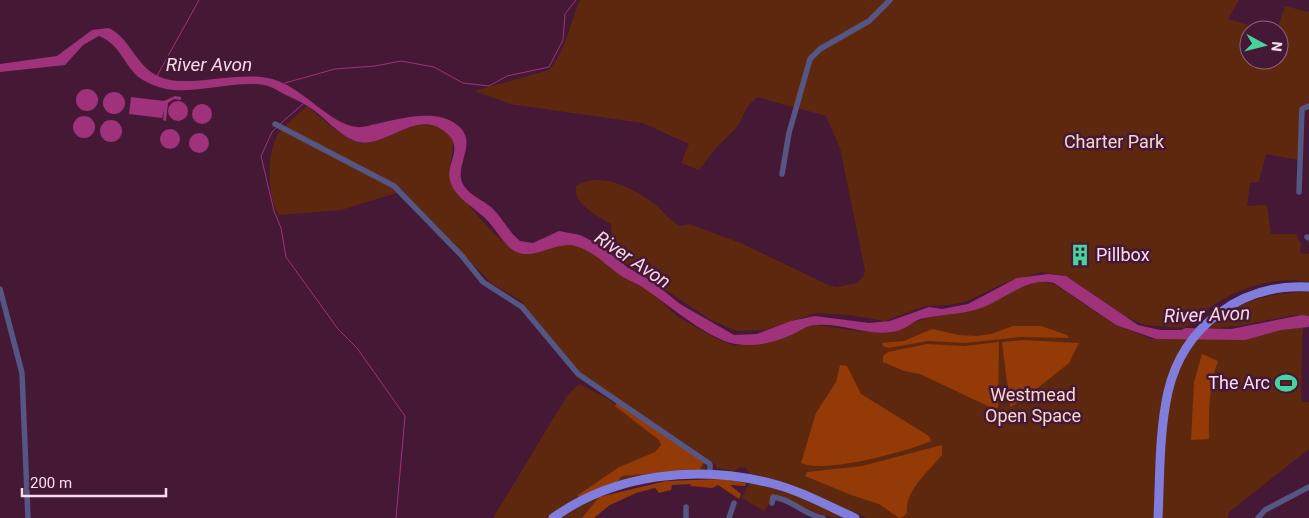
<svg xmlns="http://www.w3.org/2000/svg" width="1309" height="518" font-family="Roboto,sans-serif">
<style>
.green{fill:#5e280f}
.forest{fill:#933a07}
.water{fill:#a0327b}
.lines{fill:none;stroke-linecap:round;stroke-linejoin:round}
.stream{stroke:#a0327b;stroke-width:1}
.street{stroke:#565684;stroke-width:5.5}
.primary{stroke:#817ddc;stroke-width:9}
.labels{text-anchor:middle;stroke-width:5;stroke-linejoin:round;paint-order:stroke}
.park-label{font-size:18px;fill:#f6d7ca;stroke:#451935}
.poi-label{font-size:18px;fill:#fbdded;stroke:#451935;text-anchor:start}
.water-label{font-size:19px;font-style:italic;fill:#f5d7e7;stroke:#451935}
</style>
<rect width="100%" height="100%" fill="#451935"/>
<g class="green">
<path d="M580 0H1239L1228 19 1264 30H1249V60H1279V30H1277L1285 6 1309 12V104L1302 106 1299 160 1266 154 1259 182 1250 183 1247 206 1267 205 1271 234H1296L1301 244 1300 253 1309 254V282C1277 276 1242 286 1215 304 1204 311 1196 322 1184 328L1144 325 1125 316 1066 276 1041 272 1005 283 965 302 949 305 925 306 885 321 849 315 816 313 765 330 737 331 711 320 614 256 611 224C598 216 573 205 576 186 601 170 635 189 656 205 664 212 670 221 680 226L689 224 743 244 828 285 837 287 857 283 863 277 865 270 840 148 826 116 757 97 748 106 737 127 716 148 699 170 681 163 689 144 643 123 510 104 475 91 549 70C566 51 570 23 580 0Z"/>
<path d="M307 106C321 117 338 135 356 142 380 150 412 114 440 128 465 140 445 160 451 178 457 196 497 239 513 249L575 240 591 247 612 269 643 285 678 317 715 338 734 346 765 340 806 326 816 325 864 332 888 331 1041 281 1054 284 1114 324 1151 339 1211 338 1304 323 1302 341 1301 395 1302 402H1309V449L1229 512 1228 518H867L782 482 750 474 746 468 740 467 735 471 717 468 714 463 579 373 521 301 490 282 403 191 341 210 279 215C267 197 266 151 279 133 287 123 298 114 307 106Z"/>
<path d="M1301 292H1309V316L1294 315 1238 326 1207 329C1232 303 1265 294 1301 292Z"/>
<path d="M579 384 608 399 659 440 661 445 655 452 619 467 579 495 622 476 659 471 704 462 706 470 657 474 626 481 550 518H493L567 396Z"/>
<path d="M750 482 792 494 846 518C815 518 804 505 776 495L764 511 742 498Z"/>
<path d="M599 497 582 518H559Z"/>
</g>
<g class="forest">
<path d="M1013 326H1041L1067 335 1069 338 1020 337 965 343 928 341 888 348 883 346 882 343 904 341 932 329 959 335 977 336 991 334Z"/>
<path d="M1024 340 1079 343 1069 363 1024 399 1010 407 1002 342Z"/>
<path d="M999 342 998 407 994 409 920 374 904 371 883 362V356L888 352 927 344 964 346Z"/>
<path d="M1202 354 1218 361C1208 386 1209 413 1209 439L1191 440 1194 382Z"/>
<path d="M840 365 847 366 861 394 929 436 931 441C906 452 824 474 801 463L816 413 836 382Z"/>
<path d="M617 402 704 462 700 469 622 476 617 482 579 498 578 495 619 467 655 452 661 445 659 440 615 406Z"/>
<path d="M942 445V455C928 472 905 490 907 513L903 517 899 518 879 504 851 495 805 476 807 472 862 466Z"/>
<path d="M722 479 746 483 745 486 730 485 741 494 739 499 718 485 712 488 691 486 690 484 672 485 671 490 659 493 655 488 636 493 610 505 594 518H582L599 497 666 481Z"/>
</g>
<g class="water">
<path d="M109 28C131 39 136 67 160 77 187 89 237 70 272 79 301 86 331 125 357 127 363 128 370 125 376 124 400 119 436 108 457 125 479 141 455 164 462 182 467 195 484 200 493 209 503 219 509 232 520 241L533 243 559 231 580 235 598 244 627 267 653 282 680 304 734 335 757 334 791 321 815 316 869 323 890 321 929 307 942 309 968 304 1017 278 1048 274 1066 276 1138 325 1160 330H1181L1186 328 1231 329 1302 315 1309 316V327L1281 330 1245 340 1156 339 1116 325 1054 283C1027 276 1005 300 981 308 961 315 940 314 920 319 913 322 908 327 900 330 873 339 843 322 816 325 806 325 799 332 791 335 773 343 756 347 736 344 709 340 669 305 645 289 639 284 632 282 625 278 608 268 599 255 579 247 555 237 531 267 509 247 501 239 495 229 488 221 476 208 454 198 450 180 445 162 468 146 441 129 414 111 382 151 355 141 337 134 325 117 309 107 302 102 292 98 284 94 278 91 271 86 264 85 232 80 190 96 162 88 155 86 143 81 137 76 123 62 119 44 99 36L83 45 65 65 0 72V64L57 56 92 30Z"/>
<circle cx="87" cy="100" r="11"/>
<circle cx="114" cy="103" r="11"/>
<path d="M175 96 181 97V100L174 99 168 103 166 121 163 120 164 110 162 118 129 114 131 97 164 101Z"/>
<circle cx="178" cy="111" r="10"/>
<circle cx="202" cy="114" r="10"/>
<circle cx="84" cy="127" r="11"/>
<circle cx="111" cy="131" r="11"/>
<circle cx="170" cy="139" r="10"/>
<circle cx="199" cy="143" r="10"/>
</g>
<g class="lines">
<g class="stream">
<path d="M157 76 199 0"/>
<path d="M285 83 335 69 375 66 401 61 434 67 463 83 489 86 507 76 549 67 563 40 565 14 576 0"/>
<path d="M280 124 303 104"/>
<path d="M277 127 272 132 261 156 274 211 281 228 286 257 338 329 357 348 405 416 396 518"/>
</g>
<g class="street">
<path d="M275 124 394 186 462 256 483 282 522 307 578 374 710 464V473"/>
<path d="M782 174 789 133 810 59 820 49 869 21 890 0"/>
<path d="M1299 192 1302 109 1309 106"/>
<path d="M1307 237 1309 238"/>
<path d="M0 289 22 373 28 518"/>
<path d="M772 503 773 497C792 499 804 515 823 518"/>
<path d="M686 507V518"/>
<path d="M729 518 734 503"/>
<path d="M1258 518 1265 510 1309 487"/>
</g>
<g class="primary">
<path d="M553 518C615 473 698 465 770 483 799 490 828 506 855 518"/>
<path d="M1158 518C1160 477 1159 432 1168 392 1183 326 1242 283 1309 287"/>
</g>
</g>
<defs>
<g id="building-bare" transform="scale(1.725)"><path d="M-4-6H4V6H1V3H-1V6H-4ZM-2.5-4.3h1.7v1.8h-1.7ZM.8-4.3h1.7v1.8H.8ZM-2.5-1h1.7V.8h-1.7ZM.8-1h1.7V.8H.8Z" fill="#46d49e" stroke="#451935" stroke-width="2.5" paint-order="stroke"/></g>
<g id="stadium-bare" transform="scale(1.725)"><path d="M0-5a6.5 5 0 1 0 0 10a6.5 5 0 1 0 0-10ZM-3.5-1.8h7v3.6h-7Z" fill="#46d49e" stroke="#451935" stroke-width="2.5" paint-order="stroke"/></g>
</defs>
<g fill-rule="evenodd">
<use href="#building-bare" x="1080" y="255"/>
<use href="#stadium-bare" x="1286" y="383"/>
</g>
<g class="labels">
<g class="park-label">
<text x="1114" y="148">Charter Park</text>
<text x="1033" y="401">Westmead<tspan x="1033" dy="21">Open Space</tspan></text>
</g>
<g class="poi-label">
<text x="1096" y="261">Pillbox</text>
<text x="1270" y="389" text-anchor="end">The Arc</text>
</g>
<g class="water-label">
<text x="209" y="71">River Avon</text>
<text transform="translate(633 259) rotate(34)" y="7">River Avon</text>
<text transform="translate(1207 314) rotate(-2)" y="7">River Avon</text>
</g>
</g>
<g transform="translate(1264 45) rotate(97)"><circle r="24" fill="#451935" stroke="#8e677f"/>
<path d="M0-4L9 19L0 12L-9 19Z" fill="#46d49e"/>
<text y="-8" font-size="14" font-weight="bold" text-anchor="middle" fill="#fbdded">N</text>
</g>
<path d="M22 488v8h144v-8" fill="none" stroke="#fbdded" stroke-width="2.5"/>
<text x="30" y="488" font-size="15" fill="#fbdded" stroke="#451935" stroke-width="4" paint-order="stroke">200 m</text>
</svg>
